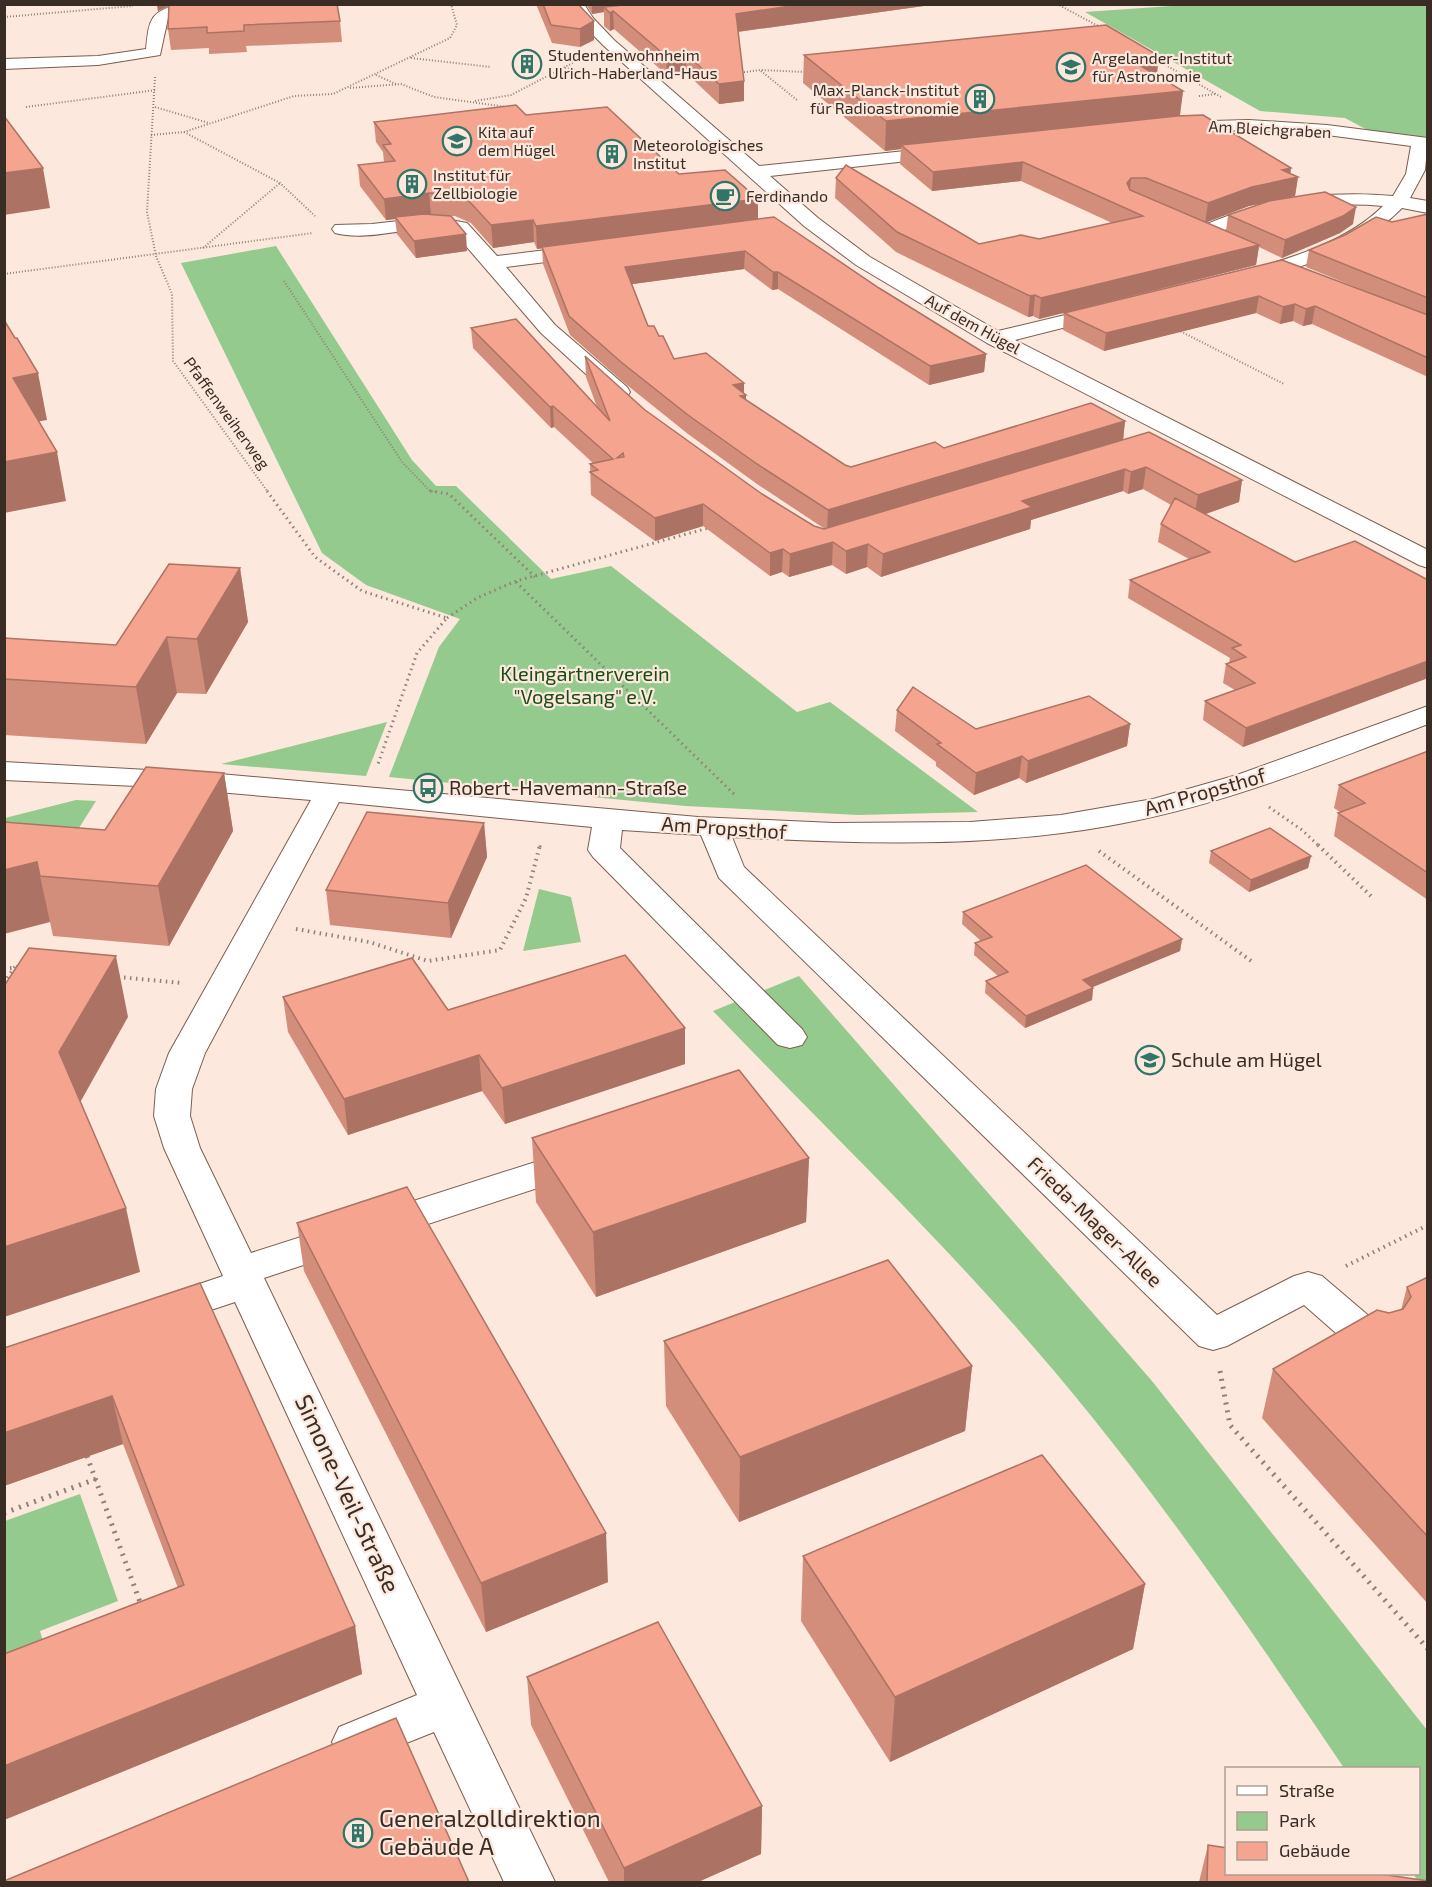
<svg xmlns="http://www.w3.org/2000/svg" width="1432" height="1887" font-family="'Exo 2',sans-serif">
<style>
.green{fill:#95ca8e}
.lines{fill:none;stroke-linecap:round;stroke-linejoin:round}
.minor-casing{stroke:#7a5e4e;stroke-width:2}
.path-far3{stroke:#908178;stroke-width:2;stroke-dasharray:1 2;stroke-linecap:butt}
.path-far2{stroke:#908178;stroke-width:3;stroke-dasharray:1.5 4;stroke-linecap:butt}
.path-far1{stroke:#908178;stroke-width:4;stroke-dasharray:1.5 4.5;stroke-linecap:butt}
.path{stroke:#908178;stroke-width:5;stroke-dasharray:2 6;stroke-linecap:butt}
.minor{fill:#fff;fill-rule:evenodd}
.wall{fill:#d38d7b;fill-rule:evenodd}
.shaded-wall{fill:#ac7364}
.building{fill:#f5a48f;stroke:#ac7364;stroke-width:1.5;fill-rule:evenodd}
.labels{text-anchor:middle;stroke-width:4.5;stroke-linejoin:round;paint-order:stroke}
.far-poi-label{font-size:16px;fill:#382c25;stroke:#fce8dd;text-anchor:start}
.far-street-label{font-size:16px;fill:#382c25;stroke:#fce8dd}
.park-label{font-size:20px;fill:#184d12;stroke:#fce8dd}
.poi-label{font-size:20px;fill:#382c25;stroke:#fce8dd;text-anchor:start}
.street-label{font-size:20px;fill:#382c25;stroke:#fce8dd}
.near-street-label{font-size:24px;fill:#382c25;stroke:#fce8dd}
.near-poi-label{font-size:24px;fill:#382c25;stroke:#fce8dd;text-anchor:start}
</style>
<rect width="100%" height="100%" fill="#fce8dd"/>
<g class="green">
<path d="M1200 4 1427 5V138L1371 132 1345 118 1260 111 1085 12Z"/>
<path d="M276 246 412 460 436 486H456L551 579 611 566 797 712 830 702 978 812 858 815 685 806 389 777 439 647 460 619 366 585 322 553 181 263Z"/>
<path d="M387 722 366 776 221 764Z"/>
<path d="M76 800 96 801 79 828 27 824 5 829V818Z"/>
<path d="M539 889 571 897 581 942 523 951Z"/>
<path d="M799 976 1152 1381 1427 1730V1882H1419L1413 1874H1418V1768H1344C1264 1649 1183 1530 1092 1417 977 1273 841 1144 713 1011Z"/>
<path d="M80 1494 118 1601 40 1631 46 1652 5 1668V1521Z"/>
</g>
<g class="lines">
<g class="minor-casing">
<g id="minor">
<path d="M179 4H216L214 7 182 12 168 18 160 55 98 65 4 69V59L98 56 146 49C149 21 149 12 179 4Z"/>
<path d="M569 4H584L593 18 614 40 759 166 944 147 950 148 953 152 950 156 944 157 770 176 818 218 870 257 998 331 1107 305 1114 307 1117 311 1114 315 1015 340 1428 550V568L1419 565 987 343 856 265 804 226 604 46 582 24Z"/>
<path d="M1249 120 1327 125 1428 138 1425 170 1410 198 1428 201V213L1402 208C1370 241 1327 258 1284 272 1271 276 1256 283 1243 280L1240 276 1243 272C1291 258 1347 242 1383 206 1328 201 1270 209 1220 232L1242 244 1245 248 1242 252H1228L1198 236 1195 232 1198 228C1260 199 1326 190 1393 196L1406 174 1411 146 1327 135 1249 130 1174 132 1168 131 1165 127 1168 123 1174 122Z"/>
<path d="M434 217 467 223 497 256 586 245 593 247 596 251 593 255 586 257 506 267 555 325 627 387 630 392 627 397 619 399 611 397 541 333 453 231C419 221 374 243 335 233L332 229 335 225 372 224Z"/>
<path d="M1428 706V724C1323 764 1219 807 1108 826 985 848 857 844 732 837L744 867 1217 1315 1294 1276 1308 1272 1322 1276 1390 1334 1396 1345 1390 1356 1376 1360 1362 1356 1304 1305 1227 1346 1213 1350 1199 1346 719 878 701 835 622 830 620 848 802 1029 807 1037 802 1045 790 1048 778 1045 593 857 588 850 592 827 339 802 205 1053 192 1089 190 1116 200 1148 251 1253 576 1149 589 1153 595 1162 589 1171 264 1278 555 1882H504L434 1732 356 1763 339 1757 332 1742 339 1727 417 1695 235 1302 163 1326 149 1321 143 1311 149 1301 223 1276 164 1148 154 1116 156 1089 169 1053 311 800 159 787 4 780V762L220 774 698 817 834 823 970 822 1061 815 1153 799 1237 775Z"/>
</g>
</g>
<g class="path-far3">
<path d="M1057 4 1102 28"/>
<path d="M4 17 133 6"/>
<path d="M411 58 491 67"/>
<path d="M1155 59 1221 97"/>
<path d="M565 68 585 71"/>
<path d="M761 71 797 100"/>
<path d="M738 73 760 70 806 72"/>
<path d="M376 75 396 84"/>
<path d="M155 77 147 212 156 256 172 294 173 361 268 492"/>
<path d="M350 88 401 84 434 97 507 107"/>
<path d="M1199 96 1216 94"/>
<path d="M475 101 511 95 586 56"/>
<path d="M26 107 156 90"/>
<path d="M155 107 209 123"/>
<path d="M184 132 280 183 315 216"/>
<path d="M151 135 184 132 294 96 333 94 450 38 457 25 451 4"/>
<path d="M203 248 280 183"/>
<path d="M4 274 313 233"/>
<path d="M284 281 402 462 430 491 437 492"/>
<path d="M1178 330 1284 384"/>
</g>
<g class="path-far2">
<path d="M267 491 315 557 362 591 447 618 417 653 377 767"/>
<path d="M430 491 449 494 535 577"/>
<path d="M516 582 735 795"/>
<path d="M447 618 477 598 516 581 712 527"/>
<path d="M1269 807 1302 830 1320 847"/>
<path d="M540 847 541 842"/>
</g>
<g class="path-far1">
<path d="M1318 845 1374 899"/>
<path d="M1099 851 1254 963"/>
<path d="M296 929 369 942 428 961 500 950 526 898 540 845"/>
<path d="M4 969 20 967"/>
<path d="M118 977 182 983"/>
<path d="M4 983 15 967"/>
<path d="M1346 1266 1428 1225"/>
</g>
<g class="path">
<path d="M1220 1371 1230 1425 1428 1649"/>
<path d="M87 1456 141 1605"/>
<path d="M4 1513 96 1479"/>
</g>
<use href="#minor" class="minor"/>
</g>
<g class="wall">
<path d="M157 4 340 21 342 42 246 46 247 52 209 54V48L171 50 168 29 169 6 158 11Z"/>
<path d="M536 4H578L594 21V40L580 47 552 43Z"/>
<path d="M586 4H938L738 32 744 101 719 104 686 73 667 75 614 29 610 31 604 26V12L592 14Z"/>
<path d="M804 55 1157 76 1183 91 1180 116 1298 177 1295 196 1280 199 1353 224 1340 233 1282 258 1259 247 1256 265 1039 319 1033 316 1028 317 896 252 835 198 836 178 979 244 1039 239 1112 223 1021 181 932 191 900 164 901 149 885 151 803 83ZM1263 203 1228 215 1226 231 1206 222 1249 206Z"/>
<path d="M526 115 679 174 758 199V220L879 288 986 354 984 372 929 385 778 289 772 290 744 269 632 284 648 326 659 336 674 359 744 393 746 395V400L845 465 851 467 944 448 1125 421 1123 439 1242 480 1239 502 1206 514 1295 562 1428 580V678L1243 747 1203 720 1205 701 1235 690 1223 683 1226 664 1229 663 1230 658 1128 598 1130 580 1189 559 1158 542 1161 524 1171 505 1143 489 1128 494 1123 491 1031 520 1030 529 881 577 867 567 846 574 832 565 789 577 782 572 770 576 703 526 655 541 591 495 590 464H594L554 427 551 428 473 348 471 328 597 407 586 377 585 356 645 410 762 494 814 526 825 529 757 484 688 434 622 381 570 335 543 264 542 248 537 249 534 242 493 248 471 223 455 216 438 215 467 251 416 258 397 234 395 219 386 220 360 186 358 165 384 162 383 152 376 142 374 122Z"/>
<path d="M1428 214V377L1312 324 1303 326 1293 321 1280 324 1256 313 1104 351 1063 330 1064 313 1282 260 1385 299 1306 267 1309 250 1392 222Z"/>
<path d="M240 568 248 622 206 694 177 693 146 744 4 735V638L116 645Z"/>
<path d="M897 710 976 729 1130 724 1127 746 1026 783 1019 778 974 795 936 766V762L895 731Z"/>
<path d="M1428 751V900L1334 836 1338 813 1340 812 1334 808 1339 785Z"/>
<path d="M224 773 233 831 169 946 53 936 50 922 4 822 105 830Z"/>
<path d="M484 823 487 857 451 938 330 925 326 890Z"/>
<path d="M1211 851 1311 856 1308 868 1249 892 1209 863Z"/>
<path d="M963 912 1182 939 1180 951 1092 987 1093 988 1092 1000 1025 1028 985 993 986 981 998 976 974 955 975 943 981 941 962 924Z"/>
<path d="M283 997 685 1028V1064L505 1124 482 1091 348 1135 288 1032Z"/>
<path d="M532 1138 809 1158 806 1222 596 1297 536 1202Z"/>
<path d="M297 1223 608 1582 486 1632 304 1271Z"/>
<path d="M1428 1277V1604L1262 1418 1273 1369 1389 1313 1401 1310 1407 1287Z"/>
<path d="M200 1283 355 1626 362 1674 4 1820V1654L178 1588 123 1444 4 1486Z"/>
<path d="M664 1341 972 1366 965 1431 739 1522 666 1406Z"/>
<path d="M803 1556 1145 1584 1133 1649 890 1762 801 1621Z"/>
<path d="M527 1677 762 1806 761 1854 698 1882H609L531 1725Z"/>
<path d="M1208 1845 1428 1882H1199Z"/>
</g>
<g class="shaded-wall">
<path d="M157 4H172L158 11Z"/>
<path d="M592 4H679L613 11 614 29 610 31V13L604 7V12L592 14Z"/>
<path d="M804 4H938L736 32V14Z"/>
<path d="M594 21V40L580 47V29Z"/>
<path d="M686 54V73L667 75 666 56Z"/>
<path d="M1159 56 1156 84 1129 59Z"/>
<path d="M744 81V101L719 104V84Z"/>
<path d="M1183 91 1179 120 901 145V149L885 151 886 121Z"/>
<path d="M1023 162 1021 181 932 191 933 172Z"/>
<path d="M43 168 50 208 4 215V173Z"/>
<path d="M1291 168 1290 179 1298 177 1295 196 1249 206 1205 223 1208 203 1282 170Z"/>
<path d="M1131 178 1129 197 1127 183Z"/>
<path d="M429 193 431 214 395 217V219L386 220 384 199Z"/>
<path d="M758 199V221L537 249 536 226Z"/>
<path d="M1356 207 1353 224 1340 233 1282 258 1285 240Z"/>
<path d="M533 220 534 242 493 248 491 225Z"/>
<path d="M466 234 467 251 416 258 414 241Z"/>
<path d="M1259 245 1256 265 1039 319 1041 298Z"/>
<path d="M745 251 744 269 626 285 625 267Z"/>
<path d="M773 272H778V289L772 290Z"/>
<path d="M1035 295 1033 316 1028 317 1030 296Z"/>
<path d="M1259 296 1256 313 1104 351 1106 333Z"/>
<path d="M1295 304 1293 321 1280 324 1283 307Z"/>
<path d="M1315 306 1312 324 1303 326 1306 309Z"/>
<path d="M986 354 984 372 929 385 930 366Z"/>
<path d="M38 373 47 420 23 424 13 378Z"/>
<path d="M744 383V395H746V414L733 385Z"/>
<path d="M553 406 554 427 551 428 550 407Z"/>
<path d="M1125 421 1123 441 827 531 828 510Z"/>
<path d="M57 452 66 501 4 513V462Z"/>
<path d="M1146 467 1143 489 1128 494 1131 472Z"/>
<path d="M1125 469 1123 491 1031 520 1030 529 881 577 883 554 1022 501Z"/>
<path d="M1242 480 1239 502 1194 518 1198 495Z"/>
<path d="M703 504V526L655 541V518Z"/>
<path d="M833 542 832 565 789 577 790 554Z"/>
<path d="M868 544 867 567 846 574V551Z"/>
<path d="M783 549 782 572 770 576V553Z"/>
<path d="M240 568 248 622 206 694 197 639Z"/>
<path d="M167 637 177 693 146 744 136 687Z"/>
<path d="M1428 661V678L1243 747 1246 728Z"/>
<path d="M1130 724 1127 746 1026 783 1028 761Z"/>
<path d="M1022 756 1019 778 974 795 976 773Z"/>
<path d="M224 773 233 831 169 946 158 886Z"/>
<path d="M484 823 487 857 451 938 448 903Z"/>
<path d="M1311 856 1308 868 1249 892 1251 880Z"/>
<path d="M37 862 50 922 4 934V870Z"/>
<path d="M1182 939 1180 951 1081 992 1083 980Z"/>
<path d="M116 956 128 1017 73 1115 59 1052Z"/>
<path d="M1093 988 1092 1000 1025 1028 1026 1016Z"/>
<path d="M685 1028V1064L505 1124 502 1088Z"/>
<path d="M479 1055 482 1091 348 1135 344 1099Z"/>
<path d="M809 1158 806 1222 596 1297 593 1232Z"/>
<path d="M126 1208 140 1272 4 1317V1247Z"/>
<path d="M972 1366 965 1431 739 1522 740 1457Z"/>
<path d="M112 1396 123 1444 4 1486V1433Z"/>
<path d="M606 1533 608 1582 486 1632 481 1583Z"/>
<path d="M1145 1584 1133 1649 890 1762 895 1697Z"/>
<path d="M355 1626 362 1674 4 1820V1766Z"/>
<path d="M762 1806 761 1854 698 1882H624V1868Z"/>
</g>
<g class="building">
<path d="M169 4H337L340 21 244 25V31L207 33V27L168 29Z"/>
<path d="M543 4H578L594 21 580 29 551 25Z"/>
<path d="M633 4H804L736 14 744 81 719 84 686 54 666 56 613 11 610 13 604 7Z"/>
<path d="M1106 25 1159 56 1129 59 1183 91 886 121 804 55Z"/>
<path d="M516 105 526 115 607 107 679 174 725 170 758 199 536 226 533 220 491 225 469 201 453 194 429 193 384 199 358 165 395 161 383 145 391 144 374 122Z"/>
<path d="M1203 115 1291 168 1282 170 1298 177 1252 187 1208 203 1146 178H1131L1127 183 1130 190 1259 245 1041 298 1035 295 1030 296 897 232 836 178 846 165 979 244 1021 235 1039 239 1143 216 1023 162 933 172 901 145 1177 116Z"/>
<path d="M4 116 43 168 4 173Z"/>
<path d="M1325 192 1356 207 1343 216 1285 240 1228 215 1269 201Z"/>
<path d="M424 214 451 216 466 234 414 241 395 217Z"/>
<path d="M1428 214V298L1309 250 1345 235 1376 217 1392 222Z"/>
<path d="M774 217 879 288 986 354 930 366 778 272H773L745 251 625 267 648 326H654L659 336H663L674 359 706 353 744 383 733 385 746 395 740 396 845 465 851 467 935 442 944 448 1091 403 1125 421 828 510 757 464 688 415 621 362 569 316 542 247Z"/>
<path d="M1282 260 1428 315V358L1315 306 1306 309 1295 304 1283 307 1259 296 1106 333 1064 313Z"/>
<path d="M516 319 610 421 585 356 645 410 762 494 814 526 824 529 1149 432 1242 480 1198 495 1146 467 1131 472 1125 469 1022 501 1032 507 883 554 868 544 846 551 833 542 790 554 783 549 770 553 703 504 655 518 590 472 598 470 590 464 613 459 553 406 550 407 471 328ZM623 453 624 457 617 458Z"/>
<path d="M4 320 15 338H17L38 373 13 378 57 452 4 462Z"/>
<path d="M1175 498 1295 562 1355 541 1428 580V661L1246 728 1205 701 1255 683 1226 664 1246 657 1232 648 1241 645 1130 580 1210 552 1161 524Z"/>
<path d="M169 564 240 568 197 639 167 637 136 687 4 679V638L116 645Z"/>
<path d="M913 687 976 729 1089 696 1130 724 1028 761 1022 756 976 773 937 744 941 743 897 710Z"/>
<path d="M1428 751V873L1338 813 1365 803 1339 785Z"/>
<path d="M146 767 224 773 158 886 40 876 37 862 4 870V822L105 830Z"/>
<path d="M367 812 484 823 448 903 326 890Z"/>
<path d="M1270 828 1311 856 1251 880 1211 851Z"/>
<path d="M1086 865 1182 939 1083 980 1093 988 1026 1016 986 981 1008 972 975 943 992 937 963 912Z"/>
<path d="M29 948 116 956 59 1052 126 1208 4 1247V986Z"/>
<path d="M625 955 685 1028 502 1088 479 1055 344 1099 283 997 412 958 448 1010Z"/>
<path d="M739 1070 809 1158 593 1232 532 1138Z"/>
<path d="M407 1187 606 1533 481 1583 297 1223Z"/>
<path d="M888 1260 972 1366 740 1457 664 1341Z"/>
<path d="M1428 1277V1537L1273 1369 1377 1310 1389 1313 1403 1309 1411 1297 1407 1287Z"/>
<path d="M200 1283 355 1626 4 1766V1654L184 1585 112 1396 4 1433V1348Z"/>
<path d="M1042 1455 1145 1584 895 1697 803 1556Z"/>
<path d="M658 1622 762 1806 624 1868 527 1677Z"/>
<path d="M396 1718 469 1882H4V1881Z"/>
<path d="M1208 1845 1227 1848V1874H1380L1428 1881V1882H1207Z"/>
</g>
<defs>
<g id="building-ring" transform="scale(1.5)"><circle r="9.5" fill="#fce8dd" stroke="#317568" stroke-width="1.5"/><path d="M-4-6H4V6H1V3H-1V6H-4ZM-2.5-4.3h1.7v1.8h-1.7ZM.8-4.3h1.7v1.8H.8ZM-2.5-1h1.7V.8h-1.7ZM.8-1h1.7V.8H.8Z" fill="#317568"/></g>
<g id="university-ring" transform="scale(1.5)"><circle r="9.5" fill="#fce8dd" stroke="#317568" stroke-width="1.5"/><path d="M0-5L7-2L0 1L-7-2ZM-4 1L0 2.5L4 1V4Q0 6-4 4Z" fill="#317568"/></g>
<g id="school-ring" transform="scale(1.5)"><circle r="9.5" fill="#fce8dd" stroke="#317568" stroke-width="1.5"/><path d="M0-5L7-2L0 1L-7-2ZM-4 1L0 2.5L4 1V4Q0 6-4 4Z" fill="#317568"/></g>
<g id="cafe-ring" transform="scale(1.5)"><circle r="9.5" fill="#fce8dd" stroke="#317568" stroke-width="1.5"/><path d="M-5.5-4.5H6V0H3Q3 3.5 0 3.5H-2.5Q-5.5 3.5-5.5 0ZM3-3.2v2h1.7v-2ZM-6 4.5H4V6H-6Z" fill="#317568"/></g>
<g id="bus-ring" transform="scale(1.5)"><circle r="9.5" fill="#fce8dd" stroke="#317568" stroke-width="1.5"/><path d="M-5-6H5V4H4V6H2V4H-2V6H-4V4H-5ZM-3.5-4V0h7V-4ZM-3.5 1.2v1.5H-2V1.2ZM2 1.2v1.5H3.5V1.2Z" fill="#317568"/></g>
</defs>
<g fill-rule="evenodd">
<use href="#building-ring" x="527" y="64"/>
<use href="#university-ring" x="1071" y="67"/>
<use href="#building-ring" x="980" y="99"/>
<use href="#school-ring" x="457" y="141"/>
<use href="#building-ring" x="612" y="154"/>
<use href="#building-ring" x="412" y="184"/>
<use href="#cafe-ring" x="725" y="196"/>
<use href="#bus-ring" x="428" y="788"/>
<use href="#school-ring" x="1150" y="1060"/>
<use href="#building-ring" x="358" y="1833"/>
</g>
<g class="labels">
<g class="far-poi-label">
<text x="548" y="61">Studentenwohnheim<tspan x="548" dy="18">Ulrich-Haberland-Haus</tspan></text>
<text x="1092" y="64">Argelander-Institut<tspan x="1092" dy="18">für Astronomie</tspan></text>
<text x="959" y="96" text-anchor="end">Max-Planck-Institut<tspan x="959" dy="18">für Radioastronomie</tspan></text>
<text x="478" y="138">Kita auf<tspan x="478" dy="18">dem Hügel</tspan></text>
<text x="633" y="151">Meteorologisches<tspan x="633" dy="18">Institut</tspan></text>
<text x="433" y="181">Institut für<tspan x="433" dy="18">Zellbiologie</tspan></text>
<text x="746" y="202">Ferdinando</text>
</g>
<g class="far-street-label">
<text transform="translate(1270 129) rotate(3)" y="6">Am Bleichgraben</text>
<text transform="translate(973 324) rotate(29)" y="6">Auf dem Hügel</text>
<text transform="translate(227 413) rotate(54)" y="6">Pfaffenweiherweg</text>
</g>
<g class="park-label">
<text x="585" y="681">Kleingärtnerverein<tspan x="585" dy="23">"Vogelsang" e.V.</tspan></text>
</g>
<g class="poi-label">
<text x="449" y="795">Robert-Havemann-Straße</text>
<text x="1171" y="1067">Schule am Hügel</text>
</g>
<g class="street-label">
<text transform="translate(1205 792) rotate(-16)" y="7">Am Propsthof</text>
<text transform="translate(724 828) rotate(4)" y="7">Am Propsthof</text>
<text transform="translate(1095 1222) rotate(44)" y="7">Frieda-Mager-Allee</text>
</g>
<g class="near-street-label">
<text transform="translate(347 1494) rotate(65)" y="8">Simone-Veil-Straße</text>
</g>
<g class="near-poi-label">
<text x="379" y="1827">Generalzolldirektion<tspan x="379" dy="28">Gebäude A</tspan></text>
</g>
</g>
<rect width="1432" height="1887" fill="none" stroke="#382c25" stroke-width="12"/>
<rect x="1225" y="1767" width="195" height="108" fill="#fce8dd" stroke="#ae9d93" stroke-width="1.5"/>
<rect x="1237" y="1786" width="30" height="9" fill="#ffffff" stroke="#ae9d93" stroke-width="1.5"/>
<text x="1279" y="1797" font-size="18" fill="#382c25">Straße</text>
<rect x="1237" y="1812" width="30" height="18" fill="#95ca8e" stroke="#ae9d93" stroke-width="1.5"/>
<text x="1279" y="1827" font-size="18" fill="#382c25">Park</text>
<rect x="1237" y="1842" width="30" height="18" fill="#f5a48f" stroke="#ae9d93" stroke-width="1.5"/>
<text x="1279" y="1857" font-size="18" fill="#382c25">Gebäude</text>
</svg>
